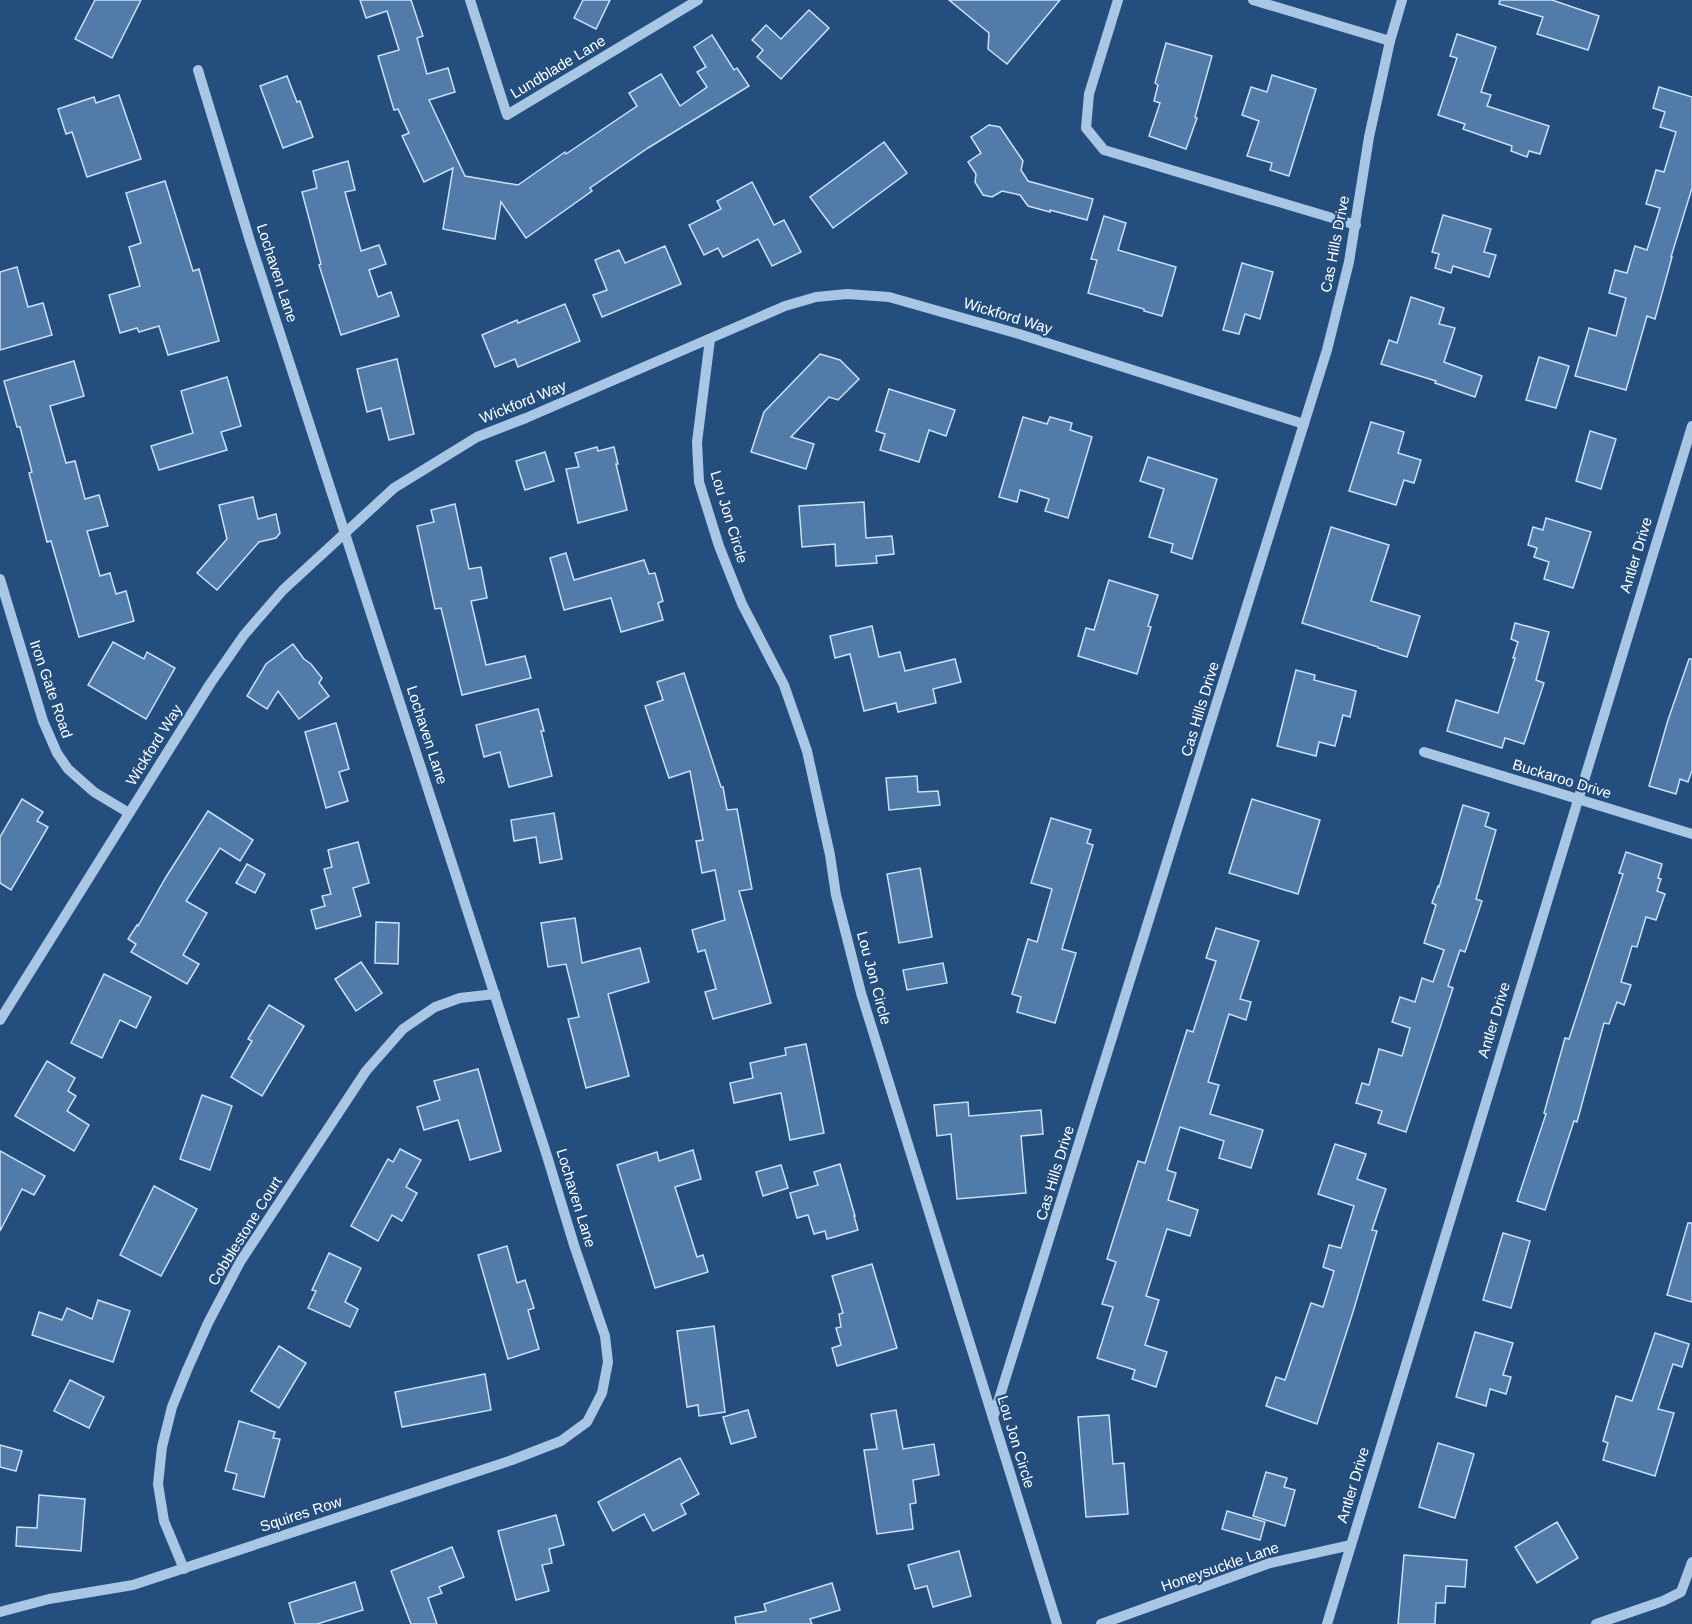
<svg xmlns="http://www.w3.org/2000/svg" width="1692" height="1624" font-family="Arial,sans-serif">
<style>
.building{fill:#517ba8;stroke:#cce0f4;stroke-width:1.5}
.lines{fill:none;stroke-linecap:round;stroke-linejoin:round}
.minor{stroke:#a9c6e5;stroke-width:10}
.labels{text-anchor:middle;stroke-width:4.5;stroke-linejoin:round;paint-order:stroke}
.street-label{font-size:15px;fill:#fff;stroke:#244e7d}
</style>
<rect width="100%" height="100%" fill="#244e7d"/>
<g class="building">
<path d="M95 0H141L112 58 75 39Z"/>
<path d="M360 0H411L423 36 417 38 427 74 448 68 455 92 429 100 465 176 518 185 565 152 566 154 637 106 629 93 661 74 680 106 707 87 697 72 706 67 694 47 712 35 734 70 737 68 749 86 648 148 590 188 592 191 526 238 501 202 495 239 443 229 453 168 424 182 402 136 409 133 398 109 394 110 378 56 399 50 387 11 366 18Z"/>
<path d="M583 0H610L596 29 574 18Z"/>
<path d="M949 0H1060L1007 64 988 49 989 33Z"/>
<path d="M1500 0H1552L1599 16 1588 50 1537 34 1543 17 1499 4Z"/>
<path d="M809 10 829 28 781 79 757 57 763 50 752 40 766 25 781 39Z"/>
<path d="M1457 34 1496 47 1481 92 1491 95 1487 106 1549 126 1540 154 1529 151 1527 157 1511 151 1512 146 1463 129 1465 124 1438 115 1457 58 1450 56Z"/>
<path d="M1166 43 1212 56 1195 117 1197 118 1186 149 1149 136 1160 103 1154 101 1158 85 1155 83Z"/>
<path d="M1272 75 1316 89 1289 176 1270 170 1272 163 1247 156 1259 121 1242 115 1251 87 1267 92Z"/>
<path d="M287 76 297 102 300 101 313 137 283 148 260 86Z"/>
<path d="M1659 87 1692 97V188L1671 257H1672L1655 319 1647 316 1626 390 1575 376 1589 328 1616 336 1626 298 1609 293 1615 270 1627 273 1635 246 1647 250 1660 208 1646 204 1656 170 1664 172 1676 132 1660 127 1665 112 1653 108Z"/>
<path d="M119 95 141 159 87 177 72 132 66 134 58 109 94 97 96 103Z"/>
<path d="M989 125 1000 127 1023 161 1021 170 1028 181 1093 199 1087 220 1050 210V212L1028 206 1020 195 1002 191 992 197 983 195 975 182 976 174 968 162 981 153 971 137Z"/>
<path d="M884 142 907 173 833 228 810 197Z"/>
<path d="M348 161 355 190 345 192 361 251 379 245 386 264 369 270 378 297 391 292 399 316 341 335 319 265 321 264 302 192 317 188 313 171Z"/>
<path d="M165 181 193 271 199 269 219 341 168 355 159 326 139 332 137 328 120 333 109 295 140 286 129 247 141 243 126 193Z"/>
<path d="M752 182 774 225 784 220 801 252 772 266 758 239 723 257 718 248 704 255 689 225 721 209 717 201Z"/>
<path d="M1443 215 1491 229 1484 252 1496 255 1489 277 1453 266 1451 273 1435 268 1439 254 1432 252Z"/>
<path d="M1104 216 1126 223 1118 250 1176 267 1162 316 1144 311V309L1088 293 1097 260 1091 259Z"/>
<path d="M665 246 681 284 602 317 593 295 607 290 595 260 619 250 625 263Z"/>
<path d="M1242 263 1273 272 1260 319 1245 314 1239 334 1223 330Z"/>
<path d="M17 267 28 307 43 303 52 335 0 350V272Z"/>
<path d="M1411 297 1444 308 1439 324 1455 328 1444 362 1482 376 1475 397 1435 383 1436 381 1381 364 1389 340 1397 343Z"/>
<path d="M565 304 580 341 518 367 515 359 495 367 482 335 517 320 518 323Z"/>
<path d="M820 354 840 360 859 379 838 400 829 397 791 437 814 444 806 469 751 452 764 412Z"/>
<path d="M1539 357 1569 366 1556 408 1526 400Z"/>
<path d="M397 359 414 434 389 440 381 408 367 412 357 369Z"/>
<path d="M74 361 84 396 50 406 66 463 75 461 85 499 99 495 108 526 87 531 100 576 110 573 116 594 126 591 134 621 79 637 51 541 47 542 29 473 32 472 20 427H17L4 381Z"/>
<path d="M227 377 241 426 221 432 227 450 159 470 151 446 193 433 181 391Z"/>
<path d="M889 389 955 410 946 436 929 430 919 462 880 450 885 434 876 431Z"/>
<path d="M1023 417 1047 424 1050 417 1072 423 1070 430 1092 437 1068 518 1045 511 1049 499 1020 490 1017 502 999 497Z"/>
<path d="M1371 422 1404 432 1398 453 1421 460 1414 483 1404 480 1396 505 1349 491Z"/>
<path d="M1590 431 1616 439 1601 489 1576 481Z"/>
<path d="M597 447 598 451 614 447 618 464H616L627 510 578 523 566 469 579 467 575 453Z"/>
<path d="M545 452 554 481 525 490 516 461Z"/>
<path d="M1148 457 1217 479 1192 559 1171 552 1173 544 1149 537 1164 489 1140 481Z"/>
<path d="M253 497 258 519 276 514 280 533 276 538 259 542 217 590 197 573 227 539 219 505Z"/>
<path d="M864 502 866 538 892 536 894 554 876 556 877 563 836 566 835 544 802 547 799 506Z"/>
<path d="M455 504 469 569 481 567 487 598 471 601 486 665 525 656 531 678 462 695 441 608 435 609 417 526 434 522 431 510Z"/>
<path d="M1546 518 1591 532 1573 588 1544 579 1549 562 1534 557 1537 548 1528 545 1533 527 1543 530Z"/>
<path d="M1331 527 1389 545 1371 601 1420 616 1407 657 1378 648V647L1302 623Z"/>
<path d="M566 553 574 580 644 560 649 574 655 573 663 601 658 603 663 620 621 632 611 598 564 610 550 558Z"/>
<path d="M1109 580 1158 595 1148 626 1151 627 1137 674 1078 656 1086 628 1094 630Z"/>
<path d="M1515 623 1549 632 1536 680 1544 683 1524 744 1505 738 1502 748 1447 731 1456 700 1498 713 1515 658H1513L1518 642 1511 639Z"/>
<path d="M872 626 879 657 900 652 905 671 955 659 961 682 933 689 936 703 898 712 896 703 864 711 850 654 835 658 830 636Z"/>
<path d="M113 642 144 659 147 652 175 668 146 719 88 685Z"/>
<path d="M293 644 304 659 311 664 322 678 319 683 329 696 299 719 278 691 267 709 247 696 266 664Z"/>
<path d="M1689 659H1692V770L1688 782 1680 779 1676 794 1649 786 1668 720Z"/>
<path d="M1296 670 1315 675 1314 680 1356 691 1350 717 1343 715 1335 746 1319 742 1316 756 1277 746Z"/>
<path d="M684 673 721 787H723L727 810 737 809 752 889 739 891 771 1003 713 1019 705 992 716 989 705 950 698 952 692 930 725 920 715 870 702 873 696 841 703 840 690 771 669 778 645 706 663 700 657 682Z"/>
<path d="M538 709 544 731H541L552 776 509 787 500 752 484 757 476 725Z"/>
<path d="M336 723 349 769 339 772 348 801 326 808 305 732Z"/>
<path d="M917 776 918 792 938 791 940 805 889 810 886 778Z"/>
<path d="M22 799 43 812 37 821 48 827 11 890 0 883V837Z"/>
<path d="M1252 799 1320 820 1298 894 1229 873Z"/>
<path d="M1463 805 1489 813 1485 826 1496 830 1476 899 1482 901 1465 952 1460 950 1448 986 1453 988 1406 1132 1378 1123 1382 1111 1356 1103 1362 1083 1369 1085 1379 1049 1402 1056 1410 1028 1392 1022 1400 997 1415 1002 1422 978 1433 982 1444 950 1424 943 1436 905 1432 903 1438 886 1439 887Z"/>
<path d="M208 811 253 840 240 861 220 848 186 901 207 913 183 955 199 964 187 984 131 952 136 944 128 939 137 925 138 926 166 877Z"/>
<path d="M554 813 562 859 540 863 536 837 514 841 511 820Z"/>
<path d="M1051 818 1091 830 1087 843 1093 845 1062 949 1076 953 1055 1023 1017 1012 1021 997 1012 994 1028 939 1037 942 1052 889 1031 883Z"/>
<path d="M358 842 369 883 353 888 361 916 316 929 311 910 325 906 322 896 331 894 324 869 332 867 328 850Z"/>
<path d="M1626 852 1662 864 1658 878 1661 879 1657 891 1665 894 1656 920 1646 917 1637 947 1632 946 1621 982 1631 985 1624 1005 1617 1002 1609 1024 1604 1023 1577 1122 1574 1121 1545 1210 1517 1201 1546 1114 1544 1113 1565 1038 1569 1039 1623 874 1619 873Z"/>
<path d="M247 864 265 874 255 893 236 883Z"/>
<path d="M920 868 932 937 899 943 887 874Z"/>
<path d="M575 918 582 963 640 948 649 982 608 994 629 1076 586 1088 568 1019 579 1017 566 964 548 967 541 923Z"/>
<path d="M376 922 399 923 398 964 375 963Z"/>
<path d="M1216 928 1259 941 1240 999 1251 1002 1246 1020 1229 1014 1208 1082 1219 1085 1210 1114 1263 1130 1251 1168 1219 1158 1224 1141 1180 1127 1167 1170 1176 1173 1168 1200 1198 1210 1190 1236 1167 1229 1146 1296 1159 1300 1145 1345 1167 1352 1156 1387 1132 1379 1135 1370 1097 1358 1113 1307 1102 1304 1116 1262 1107 1259 1138 1161 1145 1163 1187 1030 1193 1032 1216 961 1206 958Z"/>
<path d="M361 962 382 993 356 1011 335 979Z"/>
<path d="M943 963 947 983 907 990 903 970Z"/>
<path d="M104 974 151 997 136 1028 120 1020 102 1058 71 1043Z"/>
<path d="M269 1005 304 1026 262 1096 231 1077 252 1041 248 1039Z"/>
<path d="M806 1044 824 1133 790 1140 781 1093 734 1103 730 1083 753 1078 750 1063 786 1055 785 1048Z"/>
<path d="M47 1061 75 1078 68 1091 76 1096 67 1111 89 1125 74 1151 15 1116Z"/>
<path d="M478 1069 501 1151 470 1160 458 1120 424 1130 417 1107 440 1100 434 1081Z"/>
<path d="M202 1095 232 1106 210 1170 180 1159Z"/>
<path d="M968 1102 969 1116 1041 1110 1043 1134 1021 1136 1026 1193 957 1199 951 1134 937 1136 934 1105Z"/>
<path d="M1335 1144 1366 1154 1357 1179 1386 1189 1372 1230 1377 1231 1353 1312 1317 1424 1266 1406 1276 1377 1285 1380 1311 1303 1323 1307 1334 1271 1323 1267 1329 1245 1341 1248 1354 1206 1318 1194Z"/>
<path d="M400 1149 421 1160 406 1187 417 1193 402 1221 392 1215 378 1241 351 1226 388 1159 393 1162Z"/>
<path d="M693 1150 701 1179 675 1187 697 1257 703 1255 708 1272 655 1288 617 1165 657 1152 659 1161Z"/>
<path d="M0 1151 45 1176 34 1195 22 1189 0 1231Z"/>
<path d="M840 1164 855 1216H854L858 1230 827 1239 825 1231 814 1234 808 1215 797 1218 790 1193 818 1185 814 1172Z"/>
<path d="M781 1165 788 1188 763 1196 756 1172Z"/>
<path d="M154 1186 197 1209 161 1276 120 1255Z"/>
<path d="M1688 1223H1692V1302L1667 1295Z"/>
<path d="M1503 1233 1530 1241 1511 1308 1483 1300Z"/>
<path d="M507 1246 517 1283 525 1280 534 1308 528 1310 539 1349 508 1359 478 1255Z"/>
<path d="M329 1253 361 1268 345 1302 358 1309 350 1327 308 1308 316 1291 312 1290Z"/>
<path d="M872 1264 897 1348 837 1366 832 1348 841 1345 836 1328 841 1327 839 1314 843 1313 832 1276Z"/>
<path d="M98 1300 130 1311 113 1362 32 1335 39 1312 62 1320 67 1308 92 1319Z"/>
<path d="M714 1326 725 1412 699 1416 698 1405 687 1407 677 1331Z"/>
<path d="M1475 1332 1513 1343 1503 1375 1511 1377 1506 1394 1490 1389 1486 1406 1456 1397Z"/>
<path d="M1655 1333 1689 1344 1682 1367 1673 1364 1658 1409 1674 1413 1655 1476 1603 1460 1608 1443 1603 1441 1616 1396 1632 1401Z"/>
<path d="M279 1346 306 1363 279 1408 251 1391Z"/>
<path d="M485 1374 491 1410 402 1427 395 1392Z"/>
<path d="M70 1380 104 1397 89 1428 54 1411Z"/>
<path d="M748 1410 756 1437 731 1444 723 1417Z"/>
<path d="M896 1410 903 1449 934 1444 939 1475 913 1480 916 1503 910 1504 913 1529 877 1534 864 1450 877 1449 871 1414Z"/>
<path d="M1109 1415 1113 1464 1124 1463 1128 1514 1086 1517 1078 1417Z"/>
<path d="M239 1421 275 1432 273 1438 280 1439 264 1497 233 1489 237 1474 225 1471Z"/>
<path d="M1438 1443 1474 1454 1455 1518 1419 1507Z"/>
<path d="M0 1445 22 1451 16 1471 0 1467Z"/>
<path d="M680 1458 699 1494 681 1504 686 1514 653 1531 644 1514 613 1531 598 1502Z"/>
<path d="M1266 1472 1287 1478 1284 1487 1295 1490 1285 1526 1253 1516Z"/>
<path d="M39 1495 85 1499 81 1551 16 1546 17 1527 37 1528Z"/>
<path d="M1227 1511 1265 1522 1260 1540 1222 1529Z"/>
<path d="M556 1515 564 1545 549 1549 552 1563 542 1565 549 1591 516 1600 498 1531Z"/>
<path d="M1557 1522 1578 1558 1537 1583 1515 1547Z"/>
<path d="M452 1547 464 1577 439 1587 442 1593 428 1598 437 1624H411L391 1571Z"/>
<path d="M959 1551 971 1596 933 1607 927 1586 915 1589 908 1565Z"/>
<path d="M1404 1555 1467 1560 1465 1587 1446 1586 1445 1603H1436L1435 1624H1398Z"/>
<path d="M355 1582 363 1610 317 1624H295L289 1603Z"/>
<path d="M832 1583 840 1610 810 1619 812 1624H736L735 1617 766 1611 764 1604Z"/>
</g>
<g class="lines">
<g class="minor">
<path d="M470 0 507 115 698 0"/>
<path d="M1118 0 1089 94 1086 128 1104 150 1356 225"/>
<path d="M1253 0 1390 41"/>
<path d="M710 339 697 442 699 482 719 546 742 604 784 685 807 751 830 855 836 895 861 993 1057 1624"/>
<path d="M0 579 43 721 57 753 68 769 94 792 129 813"/>
<path d="M1424 752 1692 834"/>
<path d="M0 1020 210 684 244 635 283 590 394 488 477 437 526 418 785 306 816 297 847 294 889 297 1019 334 1304 424"/>
<path d="M993 1418 1327 350 1349 262 1369 137 1390 41 1402 0"/>
<path d="M184 1569 164 1521 158 1484 162 1447 172 1407 187 1370 208 1323 240 1262 366 1071 403 1029 435 1007 460 998 495 994"/>
<path d="M0 1612 49 1599 133 1585 512 1460 561 1441 587 1422 602 1393 608 1362 605 1336 574 1245 547 1156 250 241 198 70"/>
<path d="M1101 1624 1270 1563 1351 1545"/>
<path d="M1327 1624 1692 426"/>
<path d="M1596 1624 1663 1601 1681 1592 1692 1562"/>
</g>
</g>
<g class="labels">
<g class="street-label">
<text transform="translate(558 67) rotate(-31)" y="5">Lundblade Lane</text>
<text transform="translate(1335 244) rotate(-79)" y="5">Cas Hills Drive</text>
<text transform="translate(277 273) rotate(72)" y="5">Lochaven Lane</text>
<text transform="translate(1008 316) rotate(17)" y="5">Wickford Way</text>
<text transform="translate(523 402) rotate(-22)" y="5">Wickford Way</text>
<text transform="translate(729 517) rotate(73)" y="5">Lou Jon Circle</text>
<text transform="translate(1636 555) rotate(-73)" y="5">Antler Drive</text>
<text transform="translate(51 689) rotate(71)" y="5">Iron Gate Road</text>
<text transform="translate(1200 709) rotate(-73)" y="5">Cas Hills Drive</text>
<text transform="translate(427 735) rotate(72)" y="5">Lochaven Lane</text>
<text transform="translate(154 745) rotate(-58)" y="5">Wickford Way</text>
<text transform="translate(1562 779) rotate(17)" y="5">Buckaroo Drive</text>
<text transform="translate(874 978) rotate(75)" y="5">Lou Jon Circle</text>
<text transform="translate(1494 1020) rotate(-73)" y="5">Antler Drive</text>
<text transform="translate(1055 1173) rotate(-73)" y="5">Cas Hills Drive</text>
<text transform="translate(576 1198) rotate(73)" y="5">Lochaven Lane</text>
<text transform="translate(245 1231) rotate(-58)" y="5">Cobblestone Court</text>
<text transform="translate(1016 1442) rotate(73)" y="5">Lou Jon Circle</text>
<text transform="translate(1353 1485) rotate(-73)" y="5">Antler Drive</text>
<text transform="translate(301 1514) rotate(-18)" y="5">Squires Row</text>
<text transform="translate(1220 1567) rotate(-19)" y="5">Honeysuckle Lane</text>
</g>
</g>
</svg>
